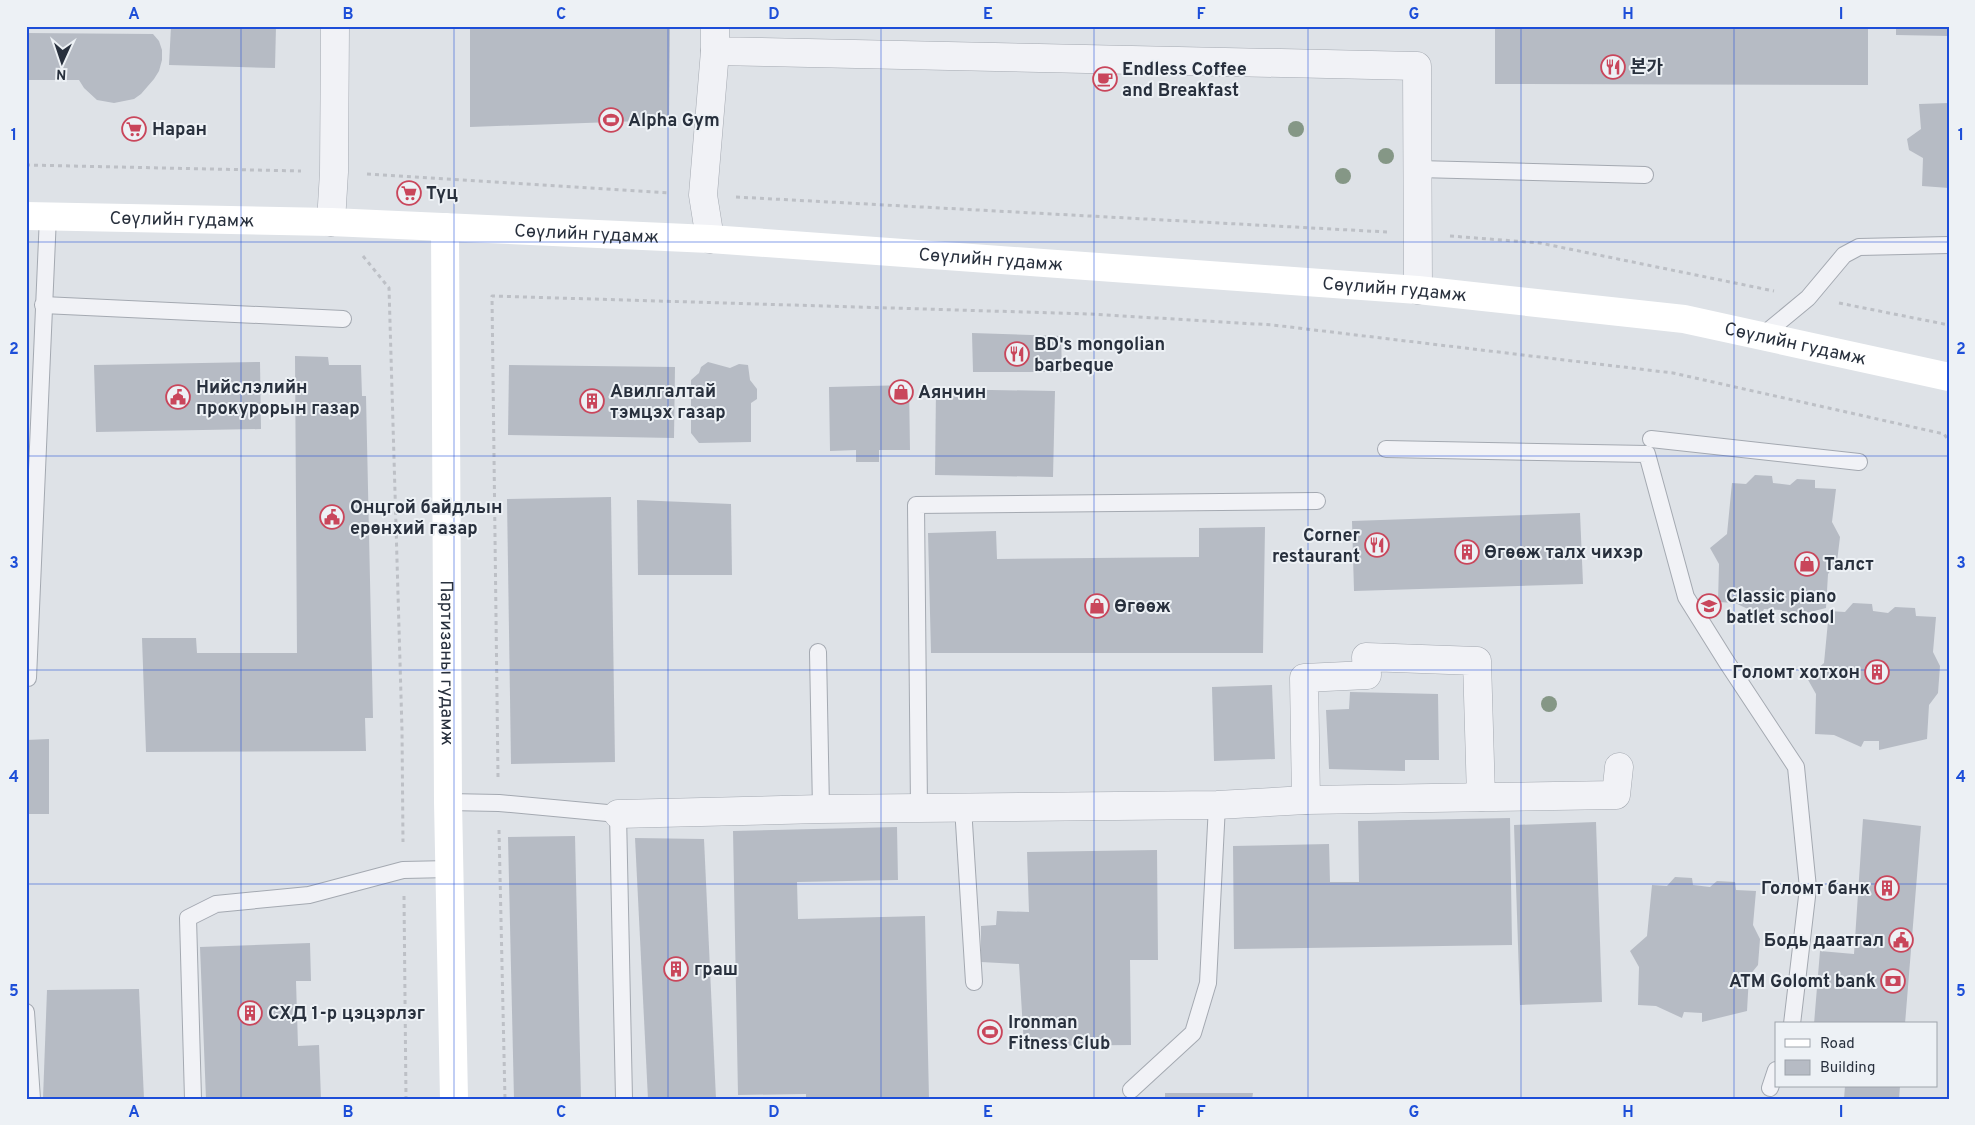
<svg xmlns="http://www.w3.org/2000/svg" width="1975" height="1125" font-family="Overpass,'Noto Sans KR',sans-serif">
<style>
.building{fill:#b6bbc4}
.lines{fill:none;stroke-linecap:round;stroke-linejoin:round}
.lane-casing{stroke:#a4a9b1;stroke-width:18}
.street-casing{stroke:#a4a9b1;stroke-width:29}
.path{stroke:#bdc0c6;stroke-width:3;stroke-dasharray:4 4;stroke-linecap:butt}
.lane{stroke:#f1f2f6;stroke-width:16}
.street{stroke:#f1f2f6;stroke-width:28}
.secondary{stroke:#fff;stroke-width:28}
.tree{fill:#859786}
.grid{fill:none;stroke:#1d4ed8;stroke-width:1;stroke-opacity:0.55}
.labels{text-anchor:middle;stroke-width:4;stroke-linejoin:round;paint-order:stroke}
.poi-label{font-size:18px;font-weight:bold;fill:#28303d;stroke:#edf1f5;text-anchor:start}
.street-label{font-size:18px;fill:#28303d;stroke:#edf1f5}
.neatline{fill:none;stroke:#1d4ed8;stroke-width:2}
.grid-label{font-size:16px;text-anchor:middle;font-weight:bold;fill:#1d4ed8}
</style>
<rect width="100%" height="100%" fill="#dee2e7"/>
<g class="building">
<path d="M171 26H276L275 68 169 65Z"/>
<path d="M470 26H670L669 120 470 127Z"/>
<path d="M1495 26H1868V85L1495 84Z"/>
<path d="M1896 26H1949V36L1896 35Z"/>
<path d="M26 33 153 34 159 41 162 50V60L159 71 154 79 141 94 134 99 114 103 97 100 84 88 79 80H26Z"/>
<path d="M1949 103V188L1922 186 1923 158 1909 150 1907 139 1921 129 1919 104Z"/>
<path d="M972 333 1061 336 1062 372H973Z"/>
<path d="M295 356 328 357 329 365H361L362 396H366L373 718H365L366 751 146 752 142 638H196L197 653H297Z"/>
<path d="M260 362 261 429 96 432 94 365Z"/>
<path d="M708 362 730 368 739 364 748 365 750 380 757 389V399L751 403V442L699 443 691 433V380L699 373 701 367Z"/>
<path d="M509 365 675 367 674 438 508 435Z"/>
<path d="M909 385 910 450H879V462H856V450L830 451 829 387Z"/>
<path d="M936 389 1055 391 1053 477 935 475Z"/>
<path d="M1755 475 1772 476 1773 483 1790 485 1797 479 1815 480V488L1836 489 1832 522 1840 537 1837 562 1828 574 1826 608 1782 619V610L1764 609 1761 615 1735 603 1718 602 1719 564 1710 548 1727 534 1732 483 1746 484Z"/>
<path d="M611 497 615 762 511 764 507 499Z"/>
<path d="M637 500 731 504 732 575H638Z"/>
<path d="M1580 513 1583 584 1354 591 1352 521Z"/>
<path d="M1265 527 1263 653H931L928 533 996 531 997 559 1199 557V528Z"/>
<path d="M1853 603 1872 604 1873 611 1888 613 1895 607 1915 608 1916 616 1936 617 1933 652 1940 666 1938 693 1929 705 1927 739 1879 750V741H1864L1861 747 1834 735 1815 734 1816 694 1807 678 1824 663 1829 611 1845 612Z"/>
<path d="M1272 685 1275 759 1214 761 1212 687Z"/>
<path d="M1350 692 1438 694 1439 760H1405V771L1329 769 1326 710 1349 709Z"/>
<path d="M49 739V814H26V740Z"/>
<path d="M1510 818 1512 945 1234 949 1233 846 1329 844 1330 882H1359L1358 821Z"/>
<path d="M1863 819 1921 826 1905 1024H1814L1820 951 1854 954Z"/>
<path d="M1596 822 1602 1002 1520 1005 1514 825Z"/>
<path d="M897 827 898 880 797 882 798 919 925 916 929 1099H806V1094L738 1095 733 831Z"/>
<path d="M575 836 581 1099H514L508 837Z"/>
<path d="M635 838 704 839 716 1099H648Z"/>
<path d="M1157 850 1158 960H1130L1131 1045 1024 1046 1019 964 981 962V926L996 925 997 911 1029 912 1027 852Z"/>
<path d="M1675 877 1692 878 1693 885 1710 887 1717 881 1735 882 1736 890 1756 891 1753 925 1760 939 1758 965 1749 976 1747 1011 1702 1022V1013L1684 1012 1682 1018 1656 1006 1638 1005 1639 967 1630 951 1647 936 1652 885 1667 886Z"/>
<path d="M310 943 311 981H296L298 1046 319 1045 321 1099H206L200 947Z"/>
<path d="M139 989 144 1099H43L47 990Z"/>
<path d="M1845 1086H1900L1899 1099H1844Z"/>
<path d="M1165 1093H1253L1252 1099H1165Z"/>
</g>
<g class="lines">
<g class="lane-casing">
<g id="lane">
<path d="M1418 169 1645 175"/>
<path d="M43 305 343 319"/>
<path d="M1762 336 1808 298 1844 255 1859 247 1949 245"/>
<path d="M1651 439 1859 462"/>
<path d="M1386 449 1647 454 1686 597 1726 661 1796 767 1808 888 1792 1024"/>
<path d="M818 652 821 809"/>
<path d="M28 678 48 216"/>
<path d="M448 802 499 803 618 814 624 1099"/>
<path d="M963 807 974 982"/>
<path d="M919 808 916 505 1317 501"/>
<path d="M26 1012 32 1099"/>
<path d="M1770 1088 1776 1070"/>
<path d="M1131 1090 1193 1033 1208 983 1217 805"/>
<path d="M193 1099 188 918 216 904 309 895 403 870 450 869"/>
</g>
</g>
<g class="street-casing">
<g id="street">
<path d="M715 26V51L1417 66 1418 290"/>
<path d="M331 222 334 172 335 26"/>
<path d="M710 239 703 195 715 51"/>
<path d="M1306 800 1304 678 1367 675 1366 657 1477 661 1481 797"/>
<path d="M618 814 821 809 1217 805 1306 800 1616 795 1619 767"/>
</g>
</g>
<g class="path">
<path d="M26 165 301 171"/>
<path d="M367 174 670 193"/>
<path d="M736 197 1387 232"/>
<path d="M1450 236 1540 243 1774 291"/>
<path d="M363 256 389 288 402 730 403 842"/>
<path d="M1839 303 1949 325"/>
<path d="M498 777 492 296 1090 314 1273 325 1673 373 1944 434 1949 441"/>
<path d="M499 830 505 1099"/>
<path d="M404 896 406 1099"/>
</g>
<use href="#lane" class="lane"/>
<use href="#street" class="street"/>
<g class="secondary">
<path id="s1" d="M26 216 331 222 710 239 1418 290 1684 319 1949 377"/>
<path id="s2" d="M445 227 448 802 454 1099"/>
</g>
</g>
<g class="tree">
<circle cx="1296" cy="129" r="8"/>
<circle cx="1386" cy="156" r="8"/>
<circle cx="1343" cy="176" r="8"/>
<circle cx="1549" cy="704" r="8"/>
</g>
<path class="grid" d="M241 26V1099M454 26V1099M668 26V1099M881 26V1099M1094 26V1099M1308 26V1099M1521 26V1099M1734 26V1099M26 242H1949M26 456H1949M26 670H1949M26 884H1949"/>
<defs>
<g id="restaurant-ring" transform="scale(1.25)"><circle r="9.5" fill="#edf1f5" stroke="#c9465b" stroke-width="1.5"/><path d="M-5-6h1v4h1v-4h1v4h1v-4h1v5L-1.5 .5V6h-2V.5L-5-1ZM5-6V6H3V1.5H1.5Q1.5-4 5-6Z" fill="#c9465b"/></g>
<g id="cafe-ring" transform="scale(1.25)"><circle r="9.5" fill="#edf1f5" stroke="#c9465b" stroke-width="1.5"/><path d="M-5.5-4.5H6V0H3Q3 3.5 0 3.5H-2.5Q-5.5 3.5-5.5 0ZM3-3.2v2h1.7v-2ZM-6 4.5H4V6H-6Z" fill="#c9465b"/></g>
<g id="stadium-ring" transform="scale(1.25)"><circle r="9.5" fill="#edf1f5" stroke="#c9465b" stroke-width="1.5"/><path d="M0-5a6.5 5 0 1 0 0 10a6.5 5 0 1 0 0-10ZM-3.5-1.8h7v3.6h-7Z" fill="#c9465b"/></g>
<g id="supermarket-ring" transform="scale(1.25)"><circle r="9.5" fill="#edf1f5" stroke="#c9465b" stroke-width="1.5"/><path d="M-6-5.5h2.5l.6 2H6L4.5 2H-2.5L-4.4-4H-6ZM-1.5 3.2a1.3 1.3 0 1 0 .1 0ZM3 3.2a1.3 1.3 0 1 0 .1 0Z" fill="#c9465b"/></g>
<g id="shop-ring" transform="scale(1.25)"><circle r="9.5" fill="#edf1f5" stroke="#c9465b" stroke-width="1.5"/><path d="M-5-2.5h2.3a2.7 3.5 0 0 1 5.4 0H5L5.5 6h-11ZM-1.5-2.5h3a1.5 2.3 0 0 0-3 0Z" fill="#c9465b"/></g>
<g id="civic-ring" transform="scale(1.25)"><circle r="9.5" fill="#edf1f5" stroke="#c9465b" stroke-width="1.5"/><path d="M-.6-6.5H3V-4.5H.6V-3L4-1V1h2V6H-6V1h2V-1L-.6-3ZM-1.2 2.5V6h2.4V2.5Z" fill="#c9465b"/></g>
<g id="building-ring" transform="scale(1.25)"><circle r="9.5" fill="#edf1f5" stroke="#c9465b" stroke-width="1.5"/><path d="M-4-6H4V6H1V3H-1V6H-4ZM-2.5-4.3h1.7v1.8h-1.7ZM.8-4.3h1.7v1.8H.8ZM-2.5-1h1.7V.8h-1.7ZM.8-1h1.7V.8H.8Z" fill="#c9465b"/></g>
<g id="school-ring" transform="scale(1.25)"><circle r="9.5" fill="#edf1f5" stroke="#c9465b" stroke-width="1.5"/><path d="M0-5L7-2L0 1L-7-2ZM-4 1L0 2.5L4 1V4Q0 6-4 4Z" fill="#c9465b"/></g>
<g id="bank-ring" transform="scale(1.25)"><circle r="9.5" fill="#edf1f5" stroke="#c9465b" stroke-width="1.5"/><path d="M-6-4H6V4H-6ZM0-2.3a2.3 2.3 0 1 0 0 4.6a2.3 2.3 0 1 0 0-4.6Z" fill="#c9465b"/></g>
</defs>
<g fill-rule="evenodd">
<use href="#restaurant-ring" x="1613" y="67"/>
<use href="#cafe-ring" x="1105" y="79"/>
<use href="#stadium-ring" x="611" y="120"/>
<use href="#supermarket-ring" x="134" y="129"/>
<use href="#supermarket-ring" x="409" y="193"/>
<use href="#restaurant-ring" x="1017" y="354"/>
<use href="#shop-ring" x="901" y="392"/>
<use href="#civic-ring" x="178" y="397"/>
<use href="#building-ring" x="592" y="401"/>
<use href="#civic-ring" x="332" y="517"/>
<use href="#restaurant-ring" x="1377" y="545"/>
<use href="#building-ring" x="1467" y="552"/>
<use href="#shop-ring" x="1807" y="564"/>
<use href="#shop-ring" x="1097" y="606"/>
<use href="#school-ring" x="1709" y="606"/>
<use href="#building-ring" x="1877" y="672"/>
<use href="#building-ring" x="1887" y="888"/>
<use href="#civic-ring" x="1901" y="940"/>
<use href="#building-ring" x="676" y="969"/>
<use href="#bank-ring" x="1893" y="981"/>
<use href="#building-ring" x="250" y="1013"/>
<use href="#stadium-ring" x="990" y="1032"/>
</g>
<g class="labels">
<g class="poi-label">
<text x="1630" y="73">본가</text>
<text x="1122" y="75">Endless Coffee<tspan x="1122" dy="21">and Breakfast</tspan></text>
<text x="628" y="126">Alpha Gym</text>
<text x="152" y="135">Наран</text>
<text x="426" y="199">Түц</text>
<text x="1034" y="350">BD's mongolian<tspan x="1034" dy="21">barbeque</tspan></text>
<text x="196" y="393">Нийслэлийн<tspan x="196" dy="21">прокурорын газар</tspan></text>
<text x="610" y="397">Авилгалтай<tspan x="610" dy="21">тэмцэх газар</tspan></text>
<text x="918" y="398">Аянчин</text>
<text x="350" y="513">Онцгой байдлын<tspan x="350" dy="21">ерөнхий газар</tspan></text>
<text x="1360" y="541" text-anchor="end">Corner<tspan x="1360" dy="21">restaurant</tspan></text>
<text x="1484" y="558">Өгөөж талх чихэр</text>
<text x="1824" y="570">Талст</text>
<text x="1726" y="602">Classic piano<tspan x="1726" dy="21">batlet school</tspan></text>
<text x="1114" y="612">Өгөөж</text>
<text x="1860" y="678" text-anchor="end">Голомт хотхон</text>
<text x="1870" y="894" text-anchor="end">Голомт банк</text>
<text x="1884" y="946" text-anchor="end">Бодь даатгал</text>
<text x="694" y="975">граш</text>
<text x="1876" y="987" text-anchor="end">ATM Golomt bank</text>
<text x="268" y="1019">СХД 1-р цэцэрлэг</text>
<text x="1008" y="1028">Ironman<tspan x="1008" dy="21">Fitness Club</tspan></text>
</g>
<g class="street-label">
<text dy="6" stroke="none"><textPath href="#s1" startOffset="156">Сөүлийн гудамж</textPath></text>
<text dy="6" stroke="none"><textPath href="#s1" startOffset="561">Сөүлийн гудамж</textPath></text>
<text dy="6" stroke="none"><textPath href="#s1" startOffset="966">Сөүлийн гудамж</textPath></text>
<text dy="6" stroke="none"><textPath href="#s1" startOffset="1371">Сөүлийн гудамж</textPath></text>
<text dy="6" stroke="none"><textPath href="#s1" startOffset="1776">Сөүлийн гудамж</textPath></text>
<text dy="6" stroke="none"><textPath href="#s2" startOffset="436">Партизаны гудамж</textPath></text>
</g>
</g>
<rect width="1975" height="1125" fill="none" stroke="#edf1f5" stroke-width="55"/>
<rect x="1775" y="1022" width="162" height="65" fill="#edf1f5" stroke="#9ea4ab"/>
<rect x="1785" y="1039" width="25" height="8" fill="#ffffff" stroke="#9ea4ab"/>
<text x="1820" y="1048" font-size="15" fill="#28303d">Road</text>
<rect x="1785" y="1060" width="25" height="15" fill="#b6bbc4" stroke="#9ea4ab"/>
<text x="1820" y="1072" font-size="15" fill="#28303d">Building</text>
<g transform="translate(62 62) rotate(183)" stroke="#edf1f5" stroke-width="4" paint-order="stroke">
<path d="M0-4L9 19L0 12L-9 19Z" fill="#28303d"/>
<text y="-8" font-size="14" font-weight="bold" text-anchor="middle" fill="#28303d">N</text>
</g>
<rect x="28" y="28" width="1920" height="1070" class="neatline"/>
<g class="grid-label">
<text x="134" y="19">A</text>
<text x="348" y="19">B</text>
<text x="561" y="19">C</text>
<text x="774" y="19">D</text>
<text x="988" y="19">E</text>
<text x="1201" y="19">F</text>
<text x="1414" y="19">G</text>
<text x="1628" y="19">H</text>
<text x="1841" y="19">I</text>
<text x="14" y="140">1</text>
<text x="1961" y="140">1</text>
<text x="14" y="354">2</text>
<text x="1961" y="354">2</text>
<text x="14" y="568">3</text>
<text x="1961" y="568">3</text>
<text x="14" y="782">4</text>
<text x="1961" y="782">4</text>
<text x="14" y="996">5</text>
<text x="1961" y="996">5</text>
<text x="134" y="1117">A</text>
<text x="348" y="1117">B</text>
<text x="561" y="1117">C</text>
<text x="774" y="1117">D</text>
<text x="988" y="1117">E</text>
<text x="1201" y="1117">F</text>
<text x="1414" y="1117">G</text>
<text x="1628" y="1117">H</text>
<text x="1841" y="1117">I</text>
</g>
</svg>
